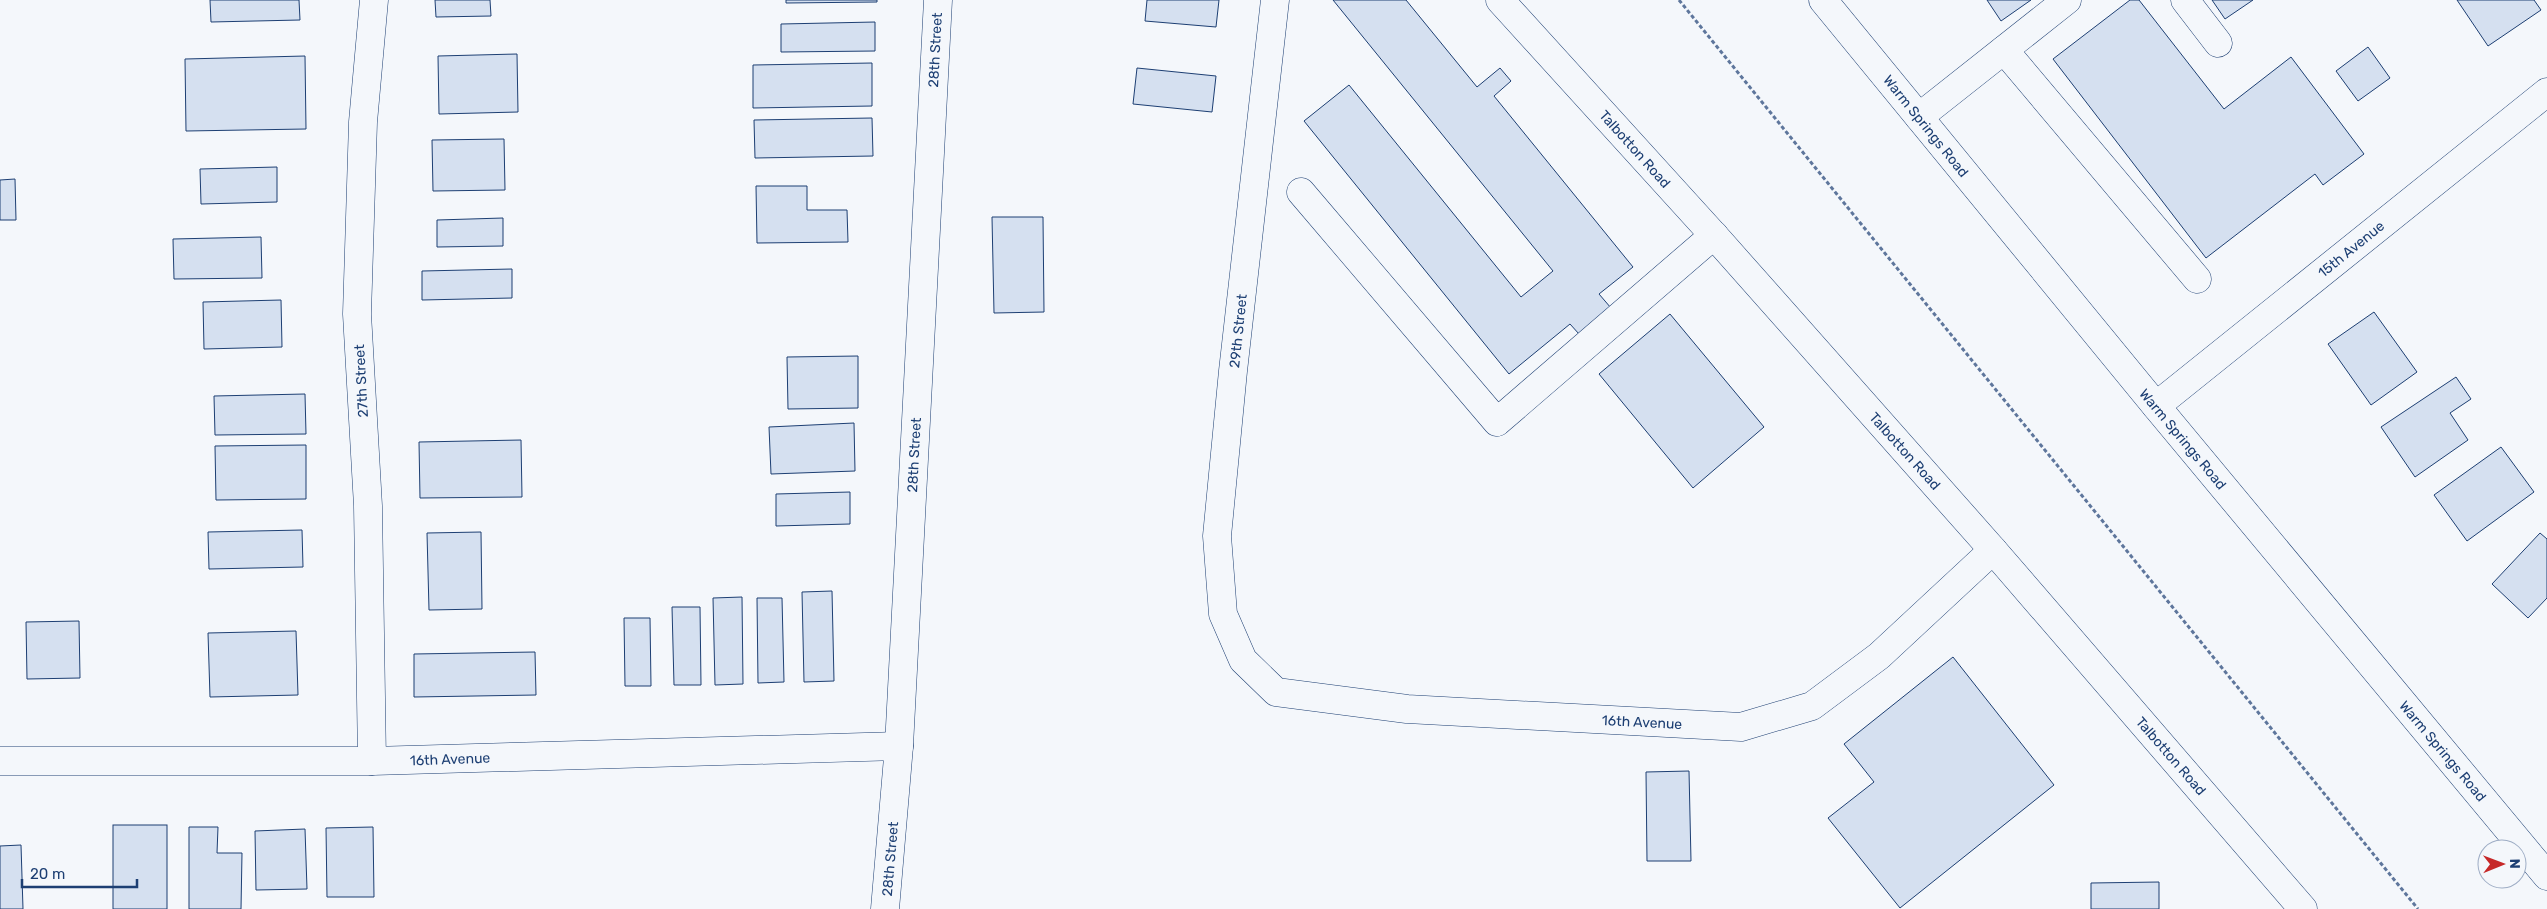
<svg xmlns="http://www.w3.org/2000/svg" width="2547" height="909" font-family="Rubik,sans-serif">
<style>
.building{fill:#d5e0f0;stroke:#1d3f73}
.lines{fill:none;stroke-linecap:round;stroke-linejoin:round}
.minor-casing{stroke:#1d3f73;stroke-width:29}
.major-casing{stroke:#1d3f73;stroke-width:29}
.path{stroke:#5e769c;stroke-width:3;stroke-dasharray:4 2.5;stroke-linecap:butt}
.minor{stroke:#f4f7fb;stroke-width:28}
.major{stroke:#f4f7fb;stroke-width:28}
.labels{text-anchor:middle;stroke-width:4;stroke-linejoin:round;paint-order:stroke}
.street-label{font-size:14px;fill:#1d3f73;stroke:#f4f7fb}
</style>
<rect width="100%" height="100%" fill="#f4f7fb"/>
<g class="building">
<path d="M210 0H299L300 20 211 22Z"/>
<path d="M435 0H490L491 16 436 17Z"/>
<path d="M786 0H877V2L786 3Z"/>
<path d="M1147 0H1219L1216 27 1145 21Z"/>
<path d="M1333 0H1406L1477 87 1500 68 1511 81 1494 96 1633 267 1599 294 1611 308 1579 334 1570 324 1509 374 1304 121 1349 85 1521 297 1553 271Z"/>
<path d="M1987 0H2031L2001 21Z"/>
<path d="M2130 0H2139L2224 109 2291 57 2364 154 2323 185 2315 174 2206 258 2053 59Z"/>
<path d="M2212 0H2253L2225 19Z"/>
<path d="M2457 0H2534L2541 10 2488 46Z"/>
<path d="M875 22V51L781 52V24Z"/>
<path d="M2368 47 2390 78 2358 101 2336 71Z"/>
<path d="M517 54 518 112 439 114 438 56Z"/>
<path d="M305 56 306 129 186 131 185 59Z"/>
<path d="M872 63V106L753 108V65Z"/>
<path d="M1137 68 1216 76 1212 112 1133 104Z"/>
<path d="M872 118 873 156 755 158 754 120Z"/>
<path d="M504 139 505 190 433 191 432 140Z"/>
<path d="M277 167V202L201 204 200 169Z"/>
<path d="M15 179 16 220H0V180Z"/>
<path d="M756 186H807V210H847L848 242 757 243Z"/>
<path d="M992 217H1043L1044 312 994 313Z"/>
<path d="M503 218V246L437 247V220Z"/>
<path d="M261 237 262 278 174 279 173 239Z"/>
<path d="M512 269V298L422 300V271Z"/>
<path d="M281 300 282 347 204 349 203 302Z"/>
<path d="M2374 312 2417 372 2371 405 2328 344Z"/>
<path d="M1670 314 1764 427 1693 488 1599 374Z"/>
<path d="M858 356V408L788 409 787 357Z"/>
<path d="M2456 377 2471 399 2450 413 2468 440 2415 477 2381 427Z"/>
<path d="M305 394 306 434 215 435 214 396Z"/>
<path d="M854 423 855 471 771 474 769 427Z"/>
<path d="M521 440 522 497 420 498 419 442Z"/>
<path d="M306 445V499L216 500 215 446Z"/>
<path d="M2501 447 2534 492 2467 541 2434 495Z"/>
<path d="M850 492V524L776 526V494Z"/>
<path d="M302 530 303 567 209 569 208 532Z"/>
<path d="M481 532 482 609 429 610 427 533Z"/>
<path d="M2540 533 2547 539V598L2528 618 2492 584Z"/>
<path d="M832 591 834 681 804 682 802 592Z"/>
<path d="M742 597 743 684 715 685 713 598Z"/>
<path d="M757 598H782L784 682 758 683Z"/>
<path d="M672 607H700L701 685H674Z"/>
<path d="M624 618H650L651 686H625Z"/>
<path d="M79 621 80 678 27 679 26 622Z"/>
<path d="M296 631 298 695 210 697 208 633Z"/>
<path d="M535 652 536 695 414 697V654Z"/>
<path d="M1953 657 2054 785 1900 908 1828 818 1874 782 1844 744Z"/>
<path d="M1689 771 1691 861H1647L1646 772Z"/>
<rect x="113" y="825" width="54" height="84"/>
<path d="M189 827H218L217 853H242L241 909H189Z"/>
<path d="M373 827 374 897H327L326 828Z"/>
<path d="M305 829 307 889 256 890 255 831Z"/>
<path d="M21 845 23 909H0V846Z"/>
<path d="M2159 882V909H2091V883Z"/>
</g>
<g class="lines">
<g class="minor-casing">
<g id="minor">
<path d="M1275 0 1233 371 1217 536 1223 614 1243 660 1276 692 1407 709 1741 727 1812 706 1879 656 1993 550"/>
<path d="M1500 0 1720 242 1993 550 2303 909"/>
<path d="M2185 0 2218 43"/>
<path d="M2004 50 2197 279"/>
<path d="M1919 117 2067 0"/>
<path d="M1301 192 1497 422 1714 235"/>
<path d="M2156 406 2547 92"/>
<path d="M0 761H372L899 746"/>
<path d="M372 761 368 506 357 314 363 122 374 0"/>
<path d="M885 909 899 746 938 0"/>
</g>
</g>
<g class="major-casing">
<path id="major" d="M1823 0 2156 406 2547 876"/>
</g>
<path class="path" d="M1679 0 2418 909"/>
<use href="#minor" class="minor"/>
<use href="#major" class="major"/>
</g>
<g class="labels">
<g class="street-label">
<text transform="translate(935 50) rotate(-87)" y="5">28th Street</text>
<text transform="translate(1926 126) rotate(51)" y="5">Warm Springs Road</text>
<text transform="translate(1635 149) rotate(48)" y="5">Talbotton Road</text>
<text transform="translate(2351 249) rotate(-39)" y="5">15th Avenue</text>
<text transform="translate(1238 331) rotate(-84)" y="5">29th Street</text>
<text transform="translate(361 381) rotate(-93)" y="5">27th Street</text>
<text transform="translate(2183 439) rotate(50)" y="5">Warm Springs Road</text>
<text transform="translate(1905 451) rotate(48)" y="5">Talbotton Road</text>
<text transform="translate(914 455) rotate(-87)" y="5">28th Street</text>
<text transform="translate(1642 722) rotate(3)" y="5">16th Avenue</text>
<text transform="translate(2443 751) rotate(50)" y="5">Warm Springs Road</text>
<text transform="translate(2171 756) rotate(49)" y="5">Talbotton Road</text>
<text transform="translate(450 759) rotate(-2)" y="5">16th Avenue</text>
<text transform="translate(890 859) rotate(-85)" y="5">28th Street</text>
</g>
</g>
<g transform="translate(2502 864) rotate(89)"><circle r="24" fill="#f4f7fb" stroke="#9eadc5"/>
<path d="M0-4L9 19L0 12L-9 19Z" fill="#c62828"/>
<text y="-8" font-size="14" font-weight="bold" text-anchor="middle" fill="#1d3f73">N</text>
</g>
<path d="M22 879v8h115v-8" fill="none" stroke="#1d3f73" stroke-width="2.5"/>
<text x="30" y="879" font-size="15" fill="#1d3f73" stroke="#f4f7fb" stroke-width="4" paint-order="stroke">20 m</text>
</svg>
